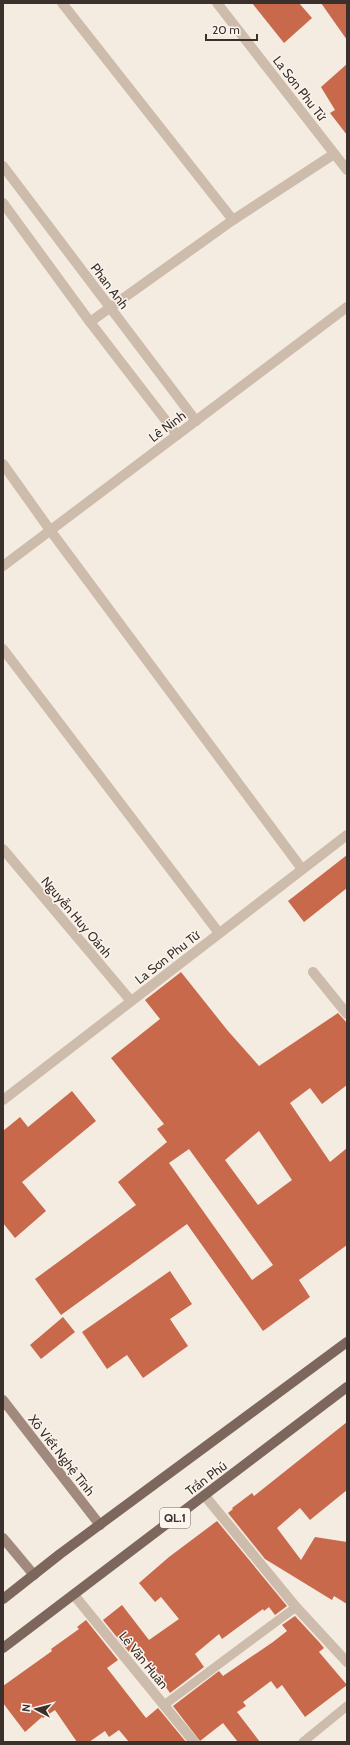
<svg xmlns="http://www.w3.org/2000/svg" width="350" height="1745" font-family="Cabin,sans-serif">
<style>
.building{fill:#c8694b;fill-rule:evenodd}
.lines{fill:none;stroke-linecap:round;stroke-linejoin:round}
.lane{stroke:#cdbbac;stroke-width:9}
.street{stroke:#cdbbac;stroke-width:10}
.secondary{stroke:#a18a7d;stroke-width:10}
.primary{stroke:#7d675c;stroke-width:10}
.labels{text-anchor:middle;stroke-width:3;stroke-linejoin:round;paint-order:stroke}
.shield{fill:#fbf5ee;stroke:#756b66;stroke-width:1}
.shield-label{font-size:12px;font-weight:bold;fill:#3b302b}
.street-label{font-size:13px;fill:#3b302b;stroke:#fbf5ee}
</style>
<rect width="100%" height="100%" fill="#f4ebe1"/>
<g class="building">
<path d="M252 3H299L312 18 284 43Z"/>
<path d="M321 3H347V40Z"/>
<path d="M347 64V135L330 113 335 110 321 87Z"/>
<path d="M347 855V888L304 922 288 901Z"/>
<path d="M181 972 228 1031 259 1066 338 1013 347 1023V1085L322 1104 310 1088 290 1103 330 1162 347 1148V1245L299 1280 310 1297 263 1331 187 1224 61 1315 35 1279 136 1205 118 1182 167 1142 157 1129 164 1124 111 1058 160 1019 145 1000ZM259 1131 292 1180 258 1205 225 1160ZM189 1149 273 1265 252 1280 169 1163Z"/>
<path d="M72 1091 96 1121 22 1182 46 1211 15 1238 3 1223V1131L20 1117 28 1127Z"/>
<path d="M170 1271 192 1304 170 1319 188 1346 143 1378 127 1355 107 1369 82 1332Z"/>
<path d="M63 1317 75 1332 41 1359 30 1345Z"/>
<path d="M347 1422V1490L310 1520 300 1508 277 1528 301 1560 315 1537 347 1542V1604L334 1596 332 1600 265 1559 228 1513 233 1509 232 1508 252 1493 254 1496Z"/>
<path d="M217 1521 287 1606 275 1615 269 1607 264 1611 263 1609 222 1639 219 1634 195 1654 204 1667 170 1693 137 1645 129 1652 103 1620 122 1605 149 1640 179 1619 161 1597 155 1602 139 1583 169 1557Z"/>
<path d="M295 1616 319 1642 324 1648 319 1652 347 1685 305 1717 282 1685 277 1689 271 1681 243 1702 246 1706 237 1712 260 1742H238L223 1723 200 1741 173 1706 219 1671 223 1676 273 1642 287 1631 282 1625Z"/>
<path d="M86 1620 118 1660 107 1668 146 1718 158 1708 186 1742H129L119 1730 109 1737 105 1731 89 1742H77L55 1710 43 1718 42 1717 25 1732 3 1703V1686L52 1651 51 1649 79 1629 77 1627Z"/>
</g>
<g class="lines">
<g class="lane">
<path d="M164 1705 296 1607"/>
<path d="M303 1742 347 1706"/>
</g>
<g class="street">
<path d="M62 3 233 220"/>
<path d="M217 3 347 170"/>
<path d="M3 166 196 421"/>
<path d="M3 203 90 322 177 435"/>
<path d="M90 322 233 220 334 154"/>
<path d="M3 464 50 530 302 869"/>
<path d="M3 566 347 307"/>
<path d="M3 649 219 933"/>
<path d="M3 849 131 1001"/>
<path d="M313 972 347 1014"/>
<path d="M3 1100 347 835"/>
<path d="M205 1496 296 1607 347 1662"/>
<path d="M74 1595 194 1742"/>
</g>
<g class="secondary">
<path d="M3 1400 100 1525"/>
<path d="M3 1538 34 1575"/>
</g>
<g class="primary">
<path d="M3 1599 60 1554 347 1342"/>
<path d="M3 1648 347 1387"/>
</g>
</g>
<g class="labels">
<rect class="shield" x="160" y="1508" width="30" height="20" rx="3"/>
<g class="shield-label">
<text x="175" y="1522">QL.1</text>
</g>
<g class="street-label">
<text transform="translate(300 88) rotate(52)" y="5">La Sơn Phu Tử</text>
<text transform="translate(110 286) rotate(53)" y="5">Phan Anh</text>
<text transform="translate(167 426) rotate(-37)" y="5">Lê Ninh</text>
<text transform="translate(77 917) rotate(50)" y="5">Nguyễn Huy Oánh</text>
<text transform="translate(167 957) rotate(-38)" y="5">La Sơn Phu Tử</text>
<text transform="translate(62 1455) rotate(52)" y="5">Xô Viết Nghệ Tĩnh</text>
<text transform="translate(206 1478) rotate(-37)" y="5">Trần Phú</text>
<text transform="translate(144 1660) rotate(51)" y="5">Lê Văn Huân</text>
</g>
</g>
<rect width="350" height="1745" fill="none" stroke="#3b302b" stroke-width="8"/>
<g transform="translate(36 1709) rotate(277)" stroke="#fbf5ee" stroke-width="3" paint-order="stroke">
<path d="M0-3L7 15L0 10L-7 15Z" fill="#3b302b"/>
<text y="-6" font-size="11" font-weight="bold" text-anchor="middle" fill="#3b302b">N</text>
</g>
<path d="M206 34v6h51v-6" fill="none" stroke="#3b302b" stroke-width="2"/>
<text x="212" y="34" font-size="12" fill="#3b302b" stroke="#fbf5ee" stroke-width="3" paint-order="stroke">20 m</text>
</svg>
